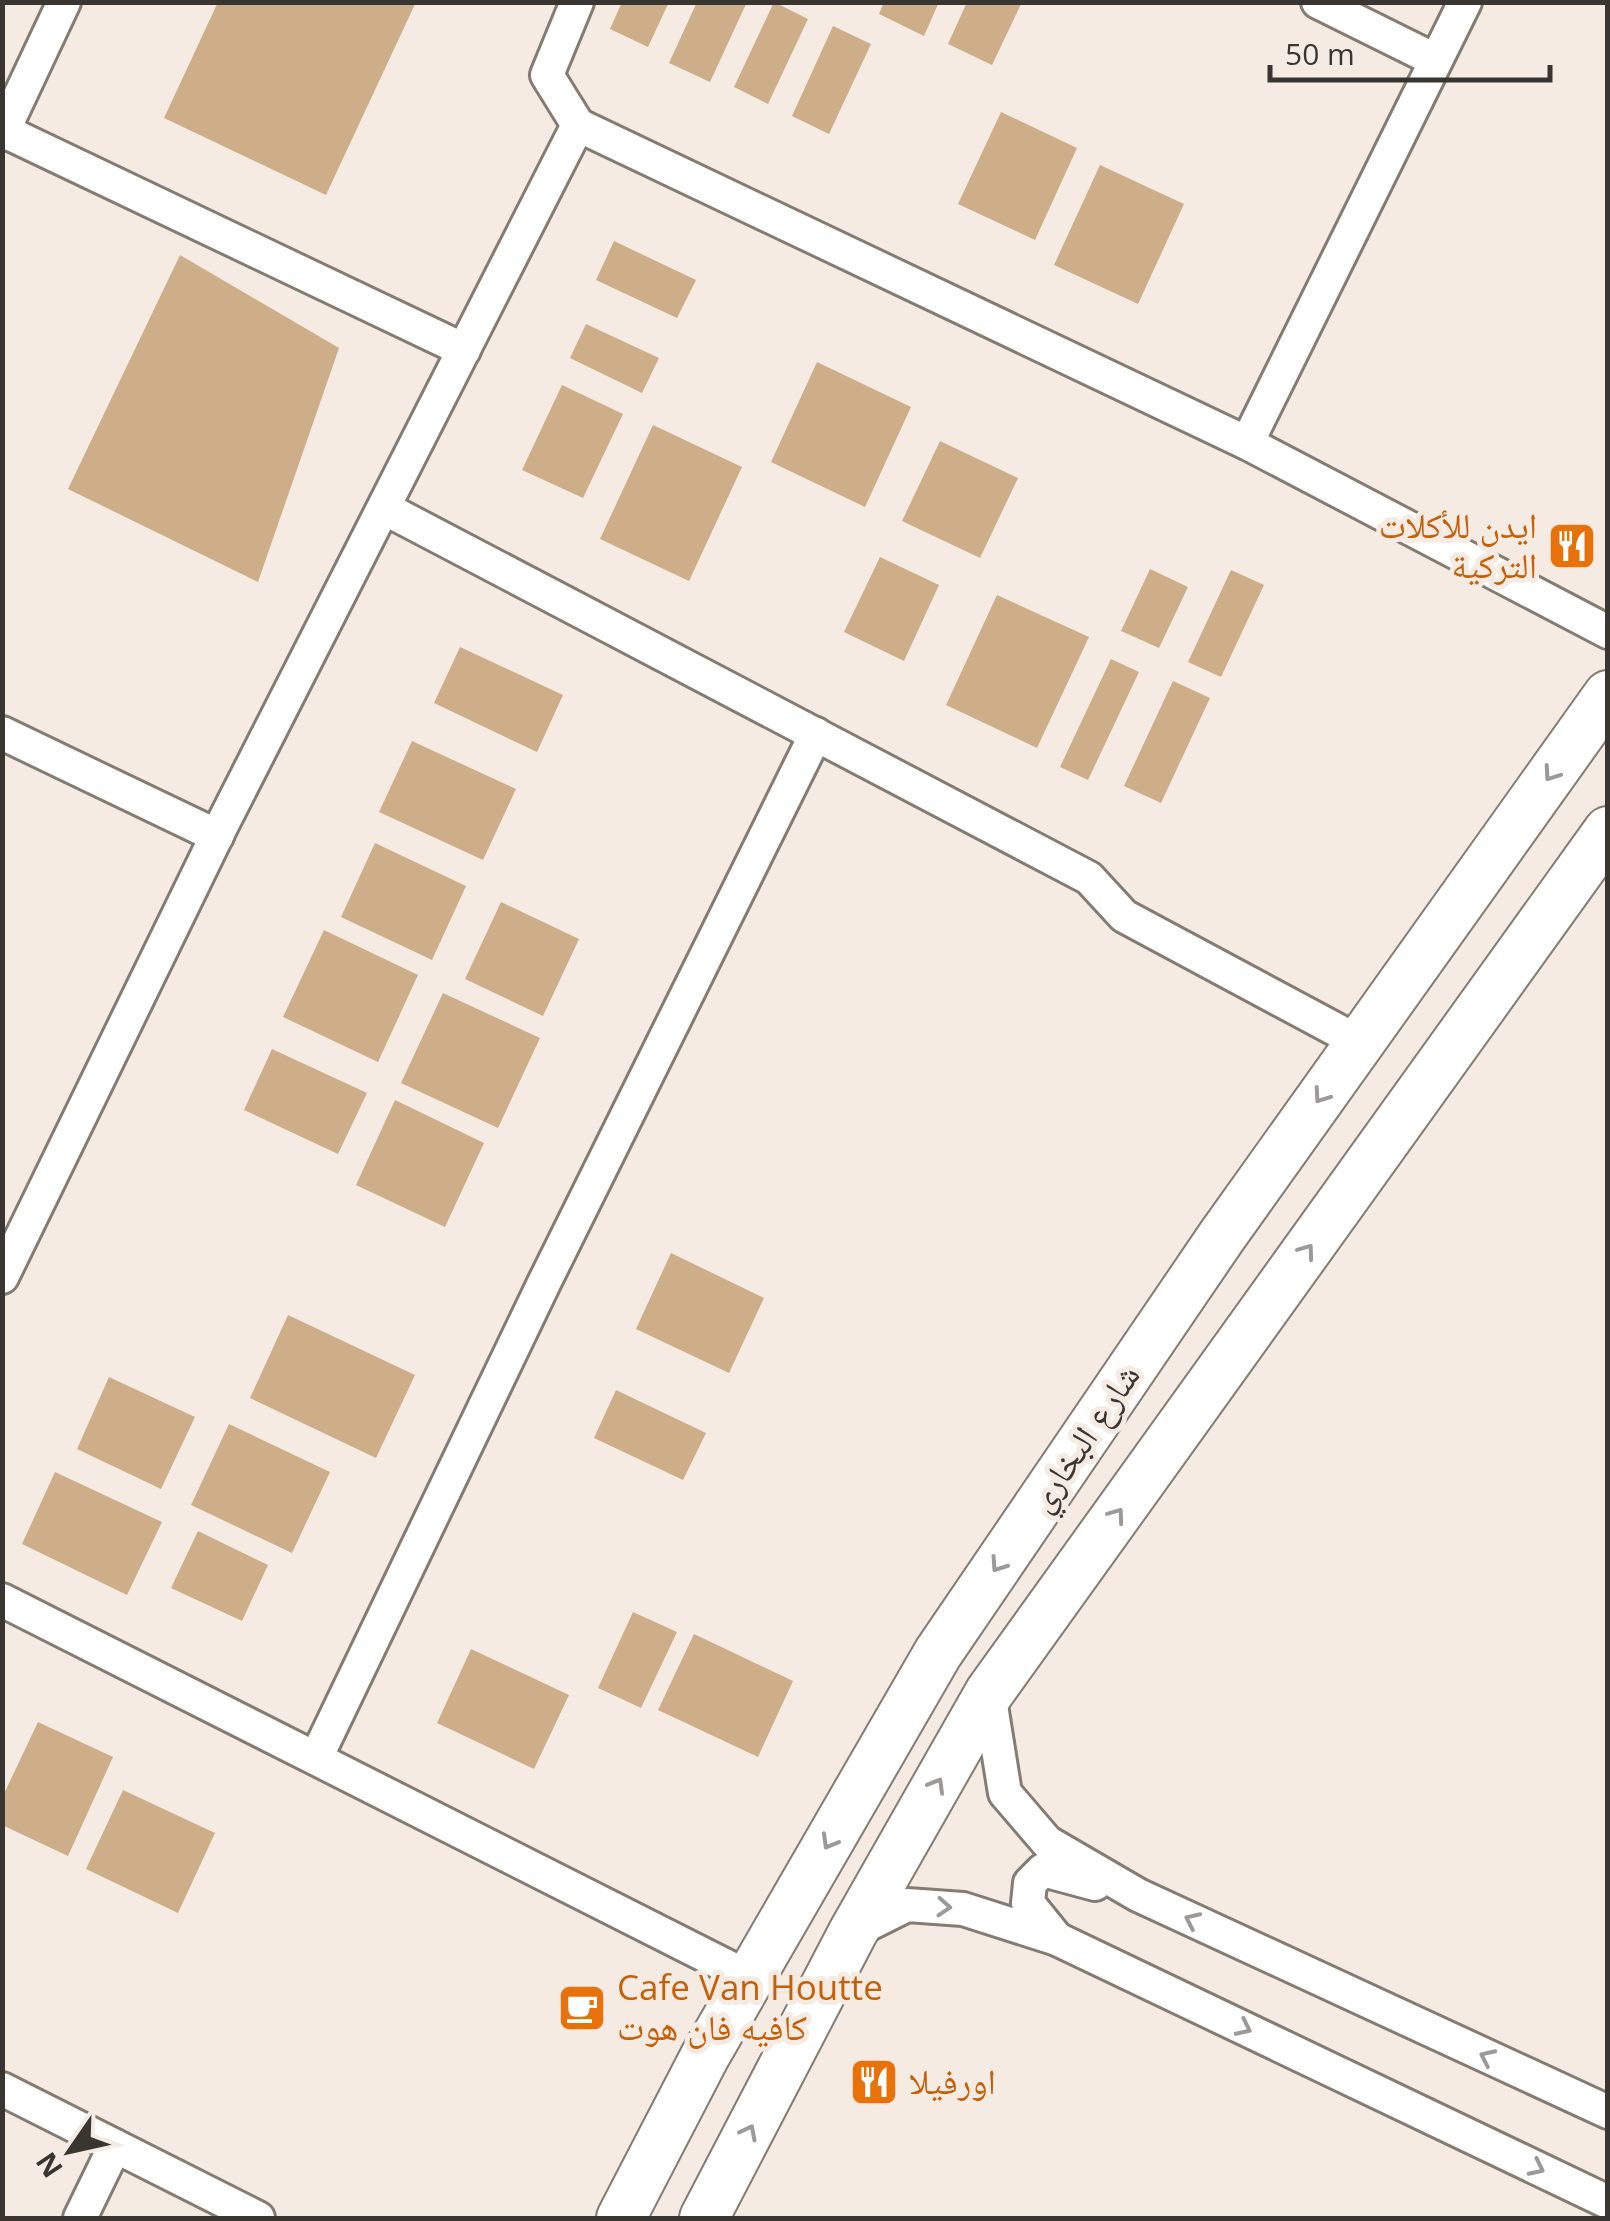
<svg xmlns="http://www.w3.org/2000/svg" width="1610" height="2221" font-family="'Open Sans','Noto Naskh Arabic',sans-serif">
<style>
.building{fill:#ceae88}
.lines{fill:none;stroke-linecap:round;stroke-linejoin:round}
.street-casing{stroke:#847b72;stroke-width:38}
.secondary-casing{stroke:#847b72;stroke-width:52}
.street{stroke:#fff;stroke-width:32}
.secondary{stroke:#fff;stroke-width:48}
.oneway{stroke:#9c9a98}
.labels{text-anchor:middle;stroke-width:10;stroke-linejoin:round;paint-order:stroke}
.food-label{font-size:35px;fill:#c56008;stroke:#f6ebe2;text-anchor:start}
.street-label{font-size:35px;fill:#393531;stroke:#f6ebe2}
</style>
<rect width="100%" height="100%" fill="#f6ebe2"/>
<g class="building">
<path d="M218 2H416L326 195 164 118Z"/>
<path d="M622 2H669L648 47 610 29Z"/>
<path d="M697 2H747L710 82 669 63Z"/>
<path d="M774 2 808 19 768 104 734 87Z"/>
<path d="M884 2H939L924 36 879 14Z"/>
<path d="M967 2H1022L992 65 948 44Z"/>
<path d="M833 26 871 44 829 134 792 116Z"/>
<path d="M1001 112 1077 148 1035 240 958 204Z"/>
<path d="M1100 165 1184 204 1138 304 1054 265Z"/>
<path d="M614 241 696 280 677 318 596 280Z"/>
<path d="M180 255 339 348 258 582 68 489Z"/>
<path d="M586 324 659 358 642 393 570 358Z"/>
<path d="M817 362 911 407 865 507 771 462Z"/>
<path d="M562 385 623 414 583 498 522 470Z"/>
<path d="M653 425 742 467 689 581 600 539Z"/>
<path d="M940 441 1018 478 980 558 902 521Z"/>
<path d="M880 557 939 585 904 661 844 632Z"/>
<path d="M1150 569 1188 587 1159 648 1121 631Z"/>
<path d="M1231 570 1264 585 1221 677 1188 662Z"/>
<path d="M997 595 1089 637 1037 748 946 705Z"/>
<path d="M460 647 563 695 537 752 434 703Z"/>
<path d="M1111 659 1139 672 1088 780 1060 767Z"/>
<path d="M1173 681 1210 698 1161 803 1124 786Z"/>
<path d="M412 741 516 789 483 860 379 812Z"/>
<path d="M375 843 466 886 432 960 341 917Z"/>
<path d="M501 902 579 939 543 1016 465 979Z"/>
<path d="M324 930 418 975 378 1062 283 1017Z"/>
<path d="M443 993 540 1038 498 1128 401 1083Z"/>
<path d="M272 1049 367 1093 338 1154 244 1110Z"/>
<path d="M395 1100 484 1143 445 1227 356 1185Z"/>
<path d="M671 1253 764 1298 729 1373 636 1329Z"/>
<path d="M288 1315 415 1375 376 1458 250 1398Z"/>
<path d="M109 1377 195 1417 161 1489 77 1449Z"/>
<path d="M616 1390 706 1433 683 1480 594 1438Z"/>
<path d="M229 1424 330 1472 292 1553 191 1505Z"/>
<path d="M55 1472 162 1522 127 1595 22 1544Z"/>
<path d="M198 1531 268 1565 242 1621 171 1588Z"/>
<path d="M633 1612 677 1632 641 1708 598 1688Z"/>
<path d="M694 1634 793 1681 758 1757 658 1710Z"/>
<path d="M471 1649 569 1695 534 1769 437 1723Z"/>
<path d="M38 1722 113 1757 68 1856 2 1825V1798Z"/>
<path d="M123 1790 215 1833 178 1913 86 1869Z"/>
</g>
<g class="lines">
<g class="street-casing">
<g id="street">
<path d="M1318 2 1435 60"/>
<path d="M578 125 1247 443 1608 632"/>
<path d="M4 131 464 350"/>
<path d="M2 134 64 2"/>
<path d="M1247 443 1465 2"/>
<path d="M384 508 1089 878 1124 916 1359 1042"/>
<path d="M2 733 217 836"/>
<path d="M2 1277 222 825 578 125 547 75 577 2"/>
<path d="M2 1600 750 1978"/>
<path d="M989 1693 1005 1793 1047 1842 1138 1895 1608 2112"/>
<path d="M316 1758 544 1283 816 734"/>
<path d="M853 1932 907 1905 963 1909 1057 1939 1608 2202"/>
<path d="M1057 1939 1028 1903 1030 1883 1043 1870 1095 1884"/>
<path d="M2 2089 258 2218"/>
<path d="M80 2218 115 2146"/>
</g>
</g>
<g class="secondary-casing">
<g id="secondary">
<path d="M621 2218 705 2056 938 1653 1222 1236 1608 695"/>
<path d="M704 2218 853 1932 989 1693 1608 831"/>
</g>
</g>
<use href="#street" class="street"/>
<use href="#secondary" class="secondary"/>
</g>
<defs><path id="oneway-chevron" d="M-2-3.5L2.5 0L-2 3.5" fill="none" stroke-width="1.6" stroke-linecap="round" stroke-linejoin="round" transform="scale(2.5)"/></defs>
<g class="oneway">
<use href="#oneway-chevron" transform="translate(1551 774) rotate(125)"/>
<use href="#oneway-chevron" transform="translate(1321 1096) rotate(125)"/>
<use href="#oneway-chevron" transform="translate(1307 1251) rotate(-54)"/>
<use href="#oneway-chevron" transform="translate(1117 1515) rotate(-54)"/>
<use href="#oneway-chevron" transform="translate(998 1565) rotate(124)"/>
<use href="#oneway-chevron" transform="translate(937 1785) rotate(-60)"/>
<use href="#oneway-chevron" transform="translate(829 1842) rotate(120)"/>
<use href="#oneway-chevron" transform="translate(944 1907) rotate(4)"/>
<use href="#oneway-chevron" transform="translate(1192 1920) rotate(-155)"/>
<use href="#oneway-chevron" transform="translate(1244 2028) rotate(26)"/>
<use href="#oneway-chevron" transform="translate(1487 2057) rotate(-155)"/>
<use href="#oneway-chevron" transform="translate(749 2132) rotate(-63)"/>
<use href="#oneway-chevron" transform="translate(1537 2168) rotate(26)"/>
</g>
<defs>
<g id="restaurant-square" transform="scale(2.5)"><rect x="-9" y="-9" width="18" height="18" rx="4" fill="#e8710a" stroke="#f6ebe2"/><path d="M-5-6h1v4h1v-4h1v4h1v-4h1v5L-1.5 .5V6h-2V.5L-5-1ZM5-6V6H3V1.5H1.5Q1.5-4 5-6Z" fill="#fff"/></g>
<g id="cafe-square" transform="scale(2.5)"><rect x="-9" y="-9" width="18" height="18" rx="4" fill="#e8710a" stroke="#f6ebe2"/><path d="M-5.5-4.5H6V0H3Q3 3.5 0 3.5H-2.5Q-5.5 3.5-5.5 0ZM3-3.2v2h1.7v-2ZM-6 4.5H4V6H-6Z" fill="#fff"/></g>
</defs>
<g fill-rule="evenodd">
<use href="#restaurant-square" x="1572" y="546"/>
<use href="#cafe-square" x="582" y="2008"/>
<use href="#restaurant-square" x="874" y="2082"/>
</g>
<g class="labels">
<g class="food-label">
<text x="1537" y="538" text-anchor="end">ايدن للأكلات<tspan x="1537" dy="40">التركية</tspan></text>
<text x="617" y="2000">Cafe Van Houtte<tspan x="617" dy="40">كافيه فان هوت</tspan></text>
<text x="909" y="2094">اورفيلا</text>
</g>
<g class="street-label">
<text transform="translate(1084 1438) rotate(-56)" y="12">شارع البخاري</text>
</g>
</g>
<rect width="1610" height="2221" fill="none" stroke="#393531" stroke-width="10"/>
<g transform="translate(70 2151) rotate(236)" stroke="#f6ebe2" stroke-width="8" paint-order="stroke">
<path d="M0-8L18 38L0 25L-18 38Z" fill="#393531"/>
<text y="-15" font-size="28" font-weight="bold" text-anchor="middle" fill="#393531">N</text>
</g>
<path d="M1270 65v15h280v-15" fill="none" stroke="#393531" stroke-width="5"/>
<text x="1285" y="65" font-size="30" fill="#393531" stroke="#f6ebe2" stroke-width="8" paint-order="stroke">50 m</text>
</svg>
